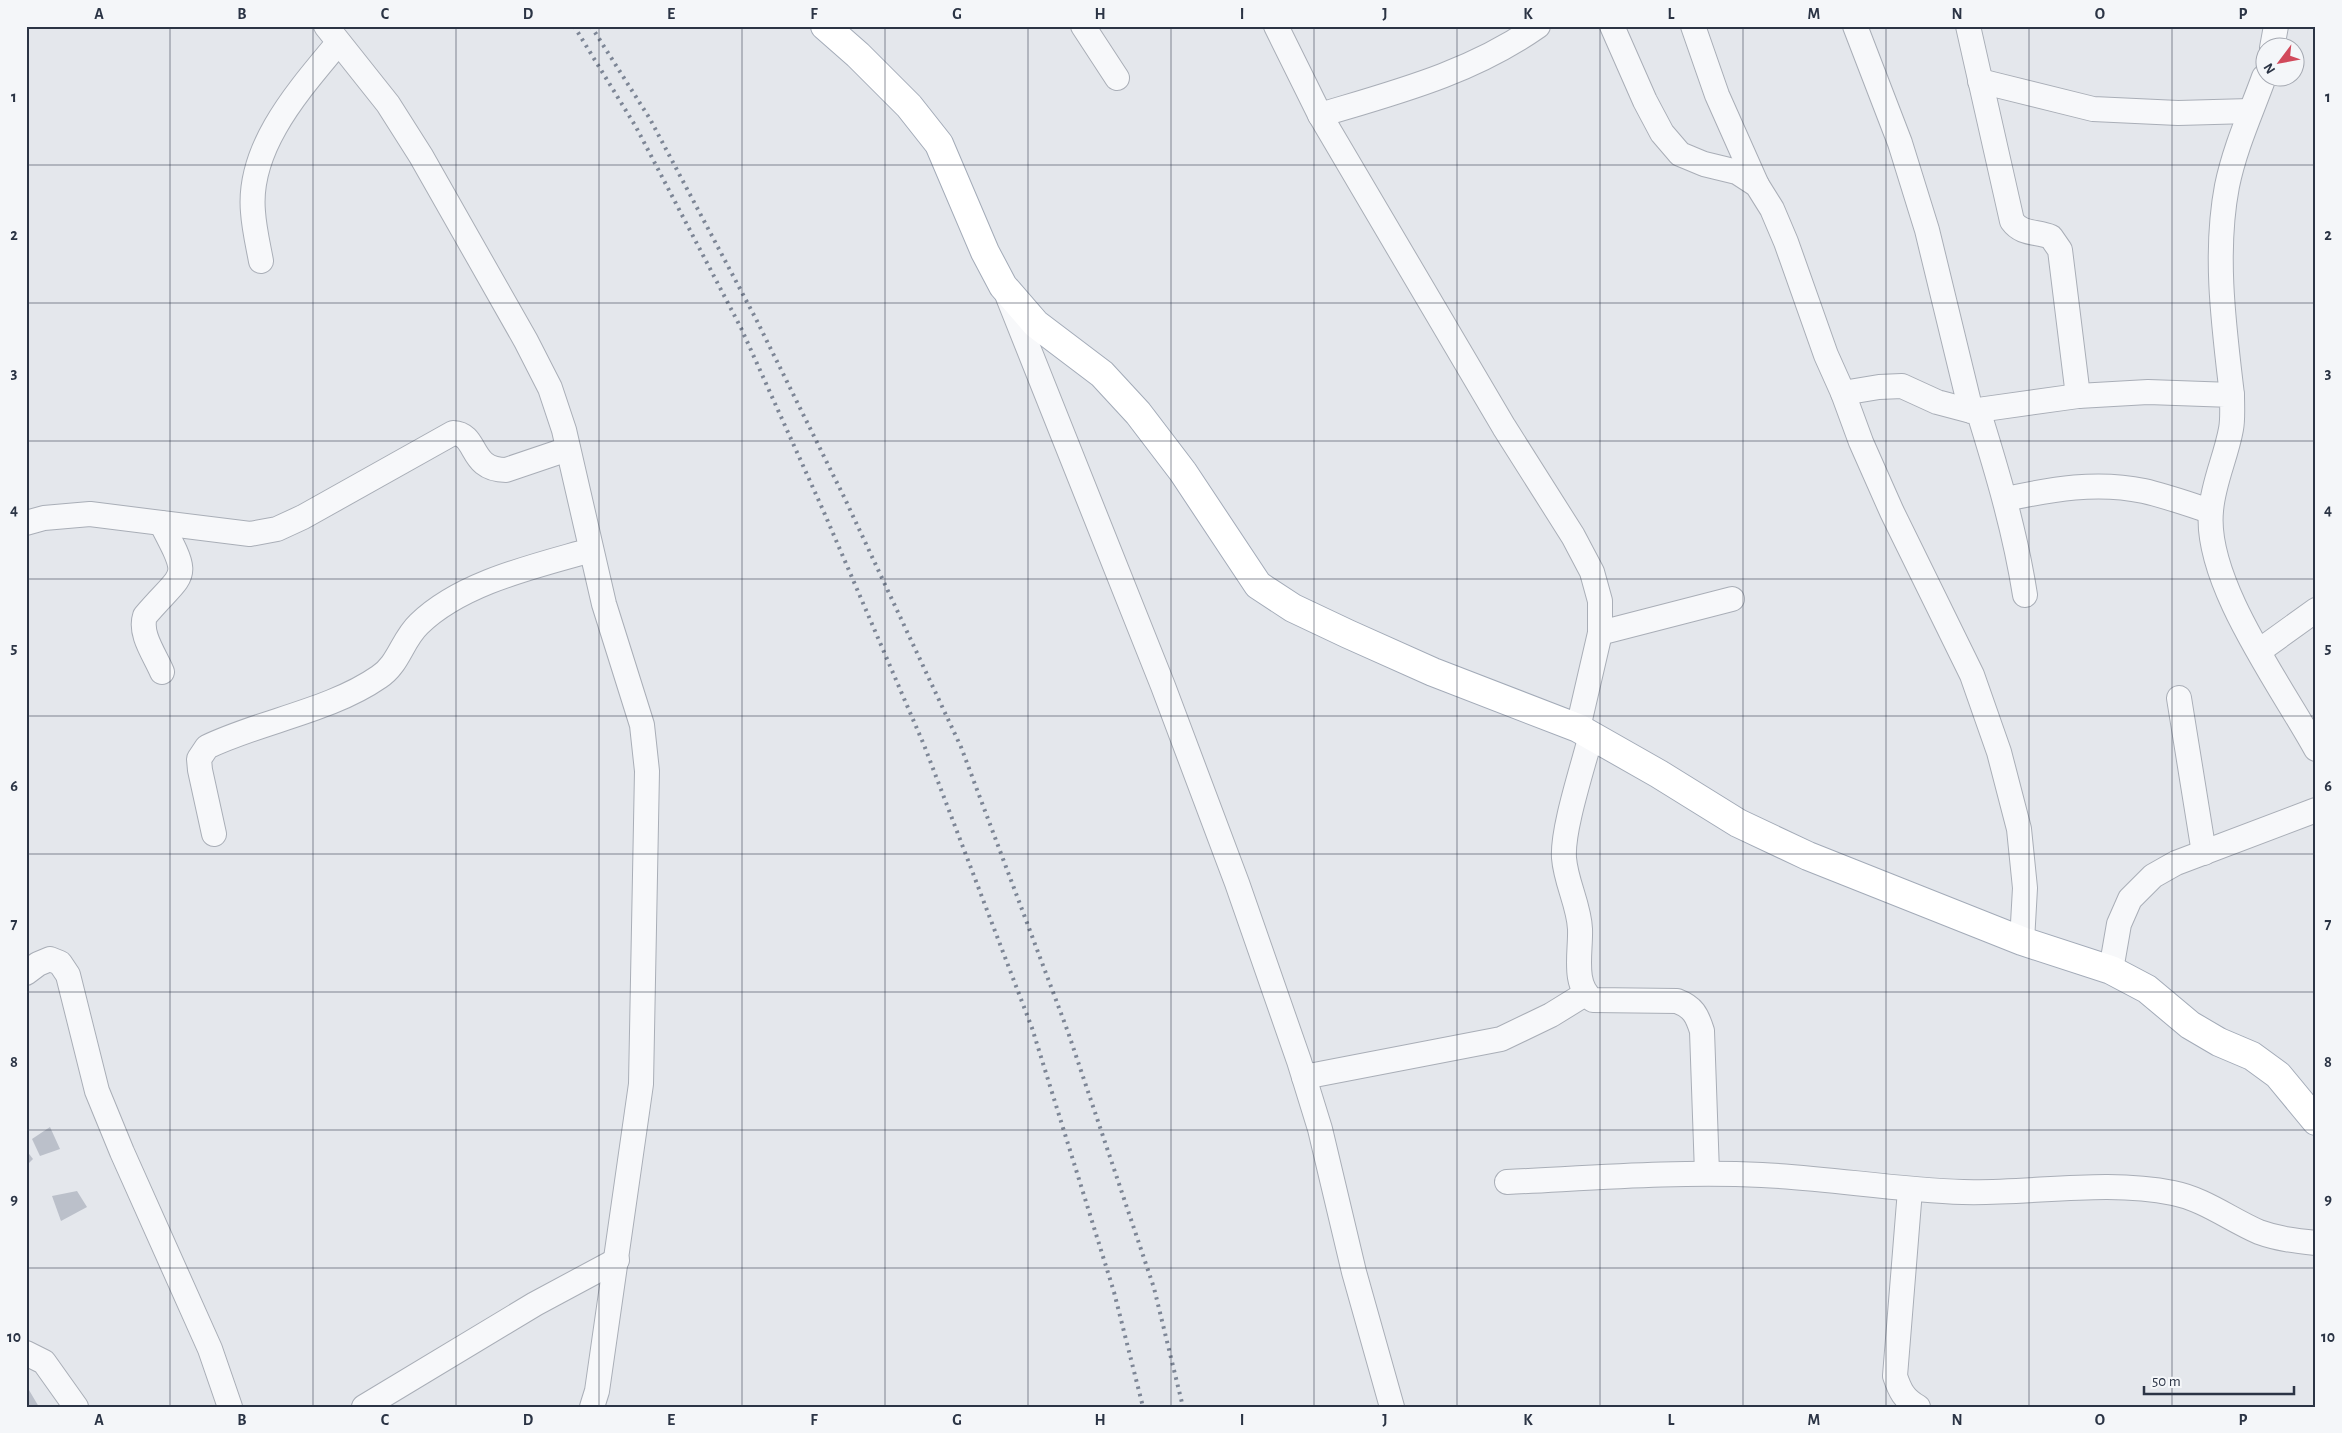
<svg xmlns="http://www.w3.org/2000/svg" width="2342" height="1433" font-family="'Alegreya Sans',sans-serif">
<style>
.building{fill:#bbc0ca}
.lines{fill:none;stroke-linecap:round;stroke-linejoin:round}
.minor-casing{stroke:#a9aeb7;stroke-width:26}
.major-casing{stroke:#a3abb8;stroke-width:30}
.minor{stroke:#f7f8fa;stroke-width:24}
.major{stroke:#fff;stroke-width:28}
.rail{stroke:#7d8696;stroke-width:4;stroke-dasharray:2.5 5;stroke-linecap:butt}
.grid{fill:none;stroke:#2b3445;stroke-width:1;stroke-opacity:0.55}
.neatline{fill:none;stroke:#2b3445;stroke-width:2}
.grid-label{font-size:16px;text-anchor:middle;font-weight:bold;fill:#2b3445}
</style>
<rect width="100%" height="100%" fill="#e4e7ec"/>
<g class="building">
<path d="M50 1127 60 1149 40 1156 32 1139Z"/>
<path d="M26 1150 33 1159 26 1166Z"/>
<path d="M77 1191 87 1207 61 1221 52 1196Z"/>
<path d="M26 1385 39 1407H26Z"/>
</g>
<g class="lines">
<g class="minor-casing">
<g id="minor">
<path d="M326 26 388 104 421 156 526 341 550 388 564 430 604 604 642 725 647 771 641 1084 597 1391 592 1407"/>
<path d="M1083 26 1117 78"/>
<path d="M1276 26 1320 115 1504 427 1573 536 1592 572 1600 601V633L1578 728"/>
<path d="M1612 26 1645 101 1662 133 1680 154 1704 164 1737 172 1757 185 1772 209 1786 242 1826 355 1843 393 1861 442 1892 512 1972 675 1999 752 2019 829 2025 888 2022 941"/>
<path d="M1693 26 1717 95 1757 185"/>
<path d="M1855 26 1900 143 1927 230 1971 411"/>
<path d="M1968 26 2012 221C2022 235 2037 231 2051 237L2060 250 2078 396"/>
<path d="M2272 48 2276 26"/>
<path d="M1980 81 2093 109 2178 113 2250 111"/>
<path d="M1320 115C1397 92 1471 73 1538 26"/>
<path d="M261 261C258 245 254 228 253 212 247 147 300 89 338 43"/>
<path d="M1008 297 1163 686 1237 883 1299 1061 1320 1129 1354 1272 1392 1407"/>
<path d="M1843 393 1879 387 1902 386 1937 402 1971 411 2078 396 2148 392 2232 395C2232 406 2233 419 2231 429 2226 457 2213 483 2211 511 2204 582 2282 687 2316 749"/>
<path d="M2232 395C2224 327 2214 254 2227 186 2235 147 2251 113 2264 77"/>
<path d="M1978 410C1997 471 2015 531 2025 595"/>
<path d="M2006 499C2052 489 2097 481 2144 491 2166 496 2188 504 2210 511"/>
<path d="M26 523 44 518 90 514 250 534 277 529 303 517 453 433C479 434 468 470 506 470L568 449"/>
<path d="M161 523C192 582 185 569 145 616 139 634 155 655 162 672"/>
<path d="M1600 633 1732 599"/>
<path d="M2259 651 2316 610"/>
<path d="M2179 698 2204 853"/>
<path d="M1591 735C1583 767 1562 829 1564 858 1566 883 1579 905 1580 929 1581 952 1572 985 1593 1000L1677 1001C1693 1007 1697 1015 1702 1031L1707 1173"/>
<path d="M214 834 200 770 199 759 207 747C261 721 330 711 379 677 399 664 402 640 419 624 462 582 536 566 591 550"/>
<path d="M2111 970 2119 924 2130 899 2153 876 2176 863 2316 810"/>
<path d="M26 973 38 964 50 959 60 963 68 975 97 1091 122 1152 210 1349 230 1407"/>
<path d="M1304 1077 1501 1039 1551 1015 1585 994"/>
<path d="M1507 1182C1592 1178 1677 1171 1762 1175 1829 1178 1896 1190 1963 1192 2032 1194 2105 1179 2173 1193 2204 1199 2231 1220 2259 1232 2278 1239 2297 1241 2316 1243"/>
<path d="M1910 1190 1895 1376C1900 1391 1904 1399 1918 1407"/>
<path d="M26 1353 44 1362 76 1407"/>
<path d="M364 1407 535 1304 617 1260"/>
</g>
</g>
<g class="major-casing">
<path id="major" d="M825 26 858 55 909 106 939 144 985 252 1003 286 1036 324 1102 374 1138 413 1183 472 1258 585 1293 608 1348 634 1433 672 1578 728 1659 774 1738 823 1808 856 2022 941 2111 970 2147 989 2190 1025 2219 1042 2252 1056 2278 1075 2316 1121"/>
</g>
<use href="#minor" class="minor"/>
<use href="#major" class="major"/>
<g class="rail">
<path d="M574 26 636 127 741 328 823 510 924 745 1032 1028 1114 1292 1143 1407"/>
<path d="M591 26 650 119 756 319 845 499 961 747 1068 1032 1154 1288 1183 1407"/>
</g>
</g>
<path class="grid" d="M170 26V1407M313 26V1407M456 26V1407M599 26V1407M742 26V1407M885 26V1407M1028 26V1407M1171 26V1407M1314 26V1407M1457 26V1407M1600 26V1407M1743 26V1407M1886 26V1407M2029 26V1407M2172 26V1407M26 165H2316M26 303H2316M26 441H2316M26 579H2316M26 716H2316M26 854H2316M26 992H2316M26 1130H2316M26 1268H2316"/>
<rect width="2342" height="1433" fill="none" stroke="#f4f6f9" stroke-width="55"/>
<g transform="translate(2280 62) rotate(238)"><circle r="24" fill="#f4f6f9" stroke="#a4a8b1"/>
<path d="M0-4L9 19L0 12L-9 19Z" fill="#d1495b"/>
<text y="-8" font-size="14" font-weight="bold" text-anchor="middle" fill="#2b3445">N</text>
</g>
<path d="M2144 1386v8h150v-8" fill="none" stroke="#2b3445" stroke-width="2.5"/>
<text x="2152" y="1386" font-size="15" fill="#2b3445" stroke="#f4f6f9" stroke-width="4" paint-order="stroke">50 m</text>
<rect x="28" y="28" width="2286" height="1378" class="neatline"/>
<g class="grid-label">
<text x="99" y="19">A</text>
<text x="242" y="19">B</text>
<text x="385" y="19">C</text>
<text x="528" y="19">D</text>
<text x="671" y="19">E</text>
<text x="814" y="19">F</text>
<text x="957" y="19">G</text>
<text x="1100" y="19">H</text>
<text x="1242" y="19">I</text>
<text x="1385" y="19">J</text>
<text x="1528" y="19">K</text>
<text x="1671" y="19">L</text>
<text x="1814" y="19">M</text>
<text x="1957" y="19">N</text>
<text x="2100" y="19">O</text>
<text x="2243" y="19">P</text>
<text x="14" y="102">1</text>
<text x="2328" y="102">1</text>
<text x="14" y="240">2</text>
<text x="2328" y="240">2</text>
<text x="14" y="378">3</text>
<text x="2328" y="378">3</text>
<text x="14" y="515">4</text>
<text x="2328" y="515">4</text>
<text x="14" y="653">5</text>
<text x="2328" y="653">5</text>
<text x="14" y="791">6</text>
<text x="2328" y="791">6</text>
<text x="14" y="929">7</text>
<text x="2328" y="929">7</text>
<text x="14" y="1067">8</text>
<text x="2328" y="1067">8</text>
<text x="14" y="1204">9</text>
<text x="2328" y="1204">9</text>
<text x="14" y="1342">10</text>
<text x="2328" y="1342">10</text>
<text x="99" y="1425">A</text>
<text x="242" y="1425">B</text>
<text x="385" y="1425">C</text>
<text x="528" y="1425">D</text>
<text x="671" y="1425">E</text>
<text x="814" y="1425">F</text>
<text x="957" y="1425">G</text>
<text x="1100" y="1425">H</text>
<text x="1242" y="1425">I</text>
<text x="1385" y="1425">J</text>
<text x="1528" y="1425">K</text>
<text x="1671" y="1425">L</text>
<text x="1814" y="1425">M</text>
<text x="1957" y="1425">N</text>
<text x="2100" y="1425">O</text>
<text x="2243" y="1425">P</text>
</g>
</svg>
